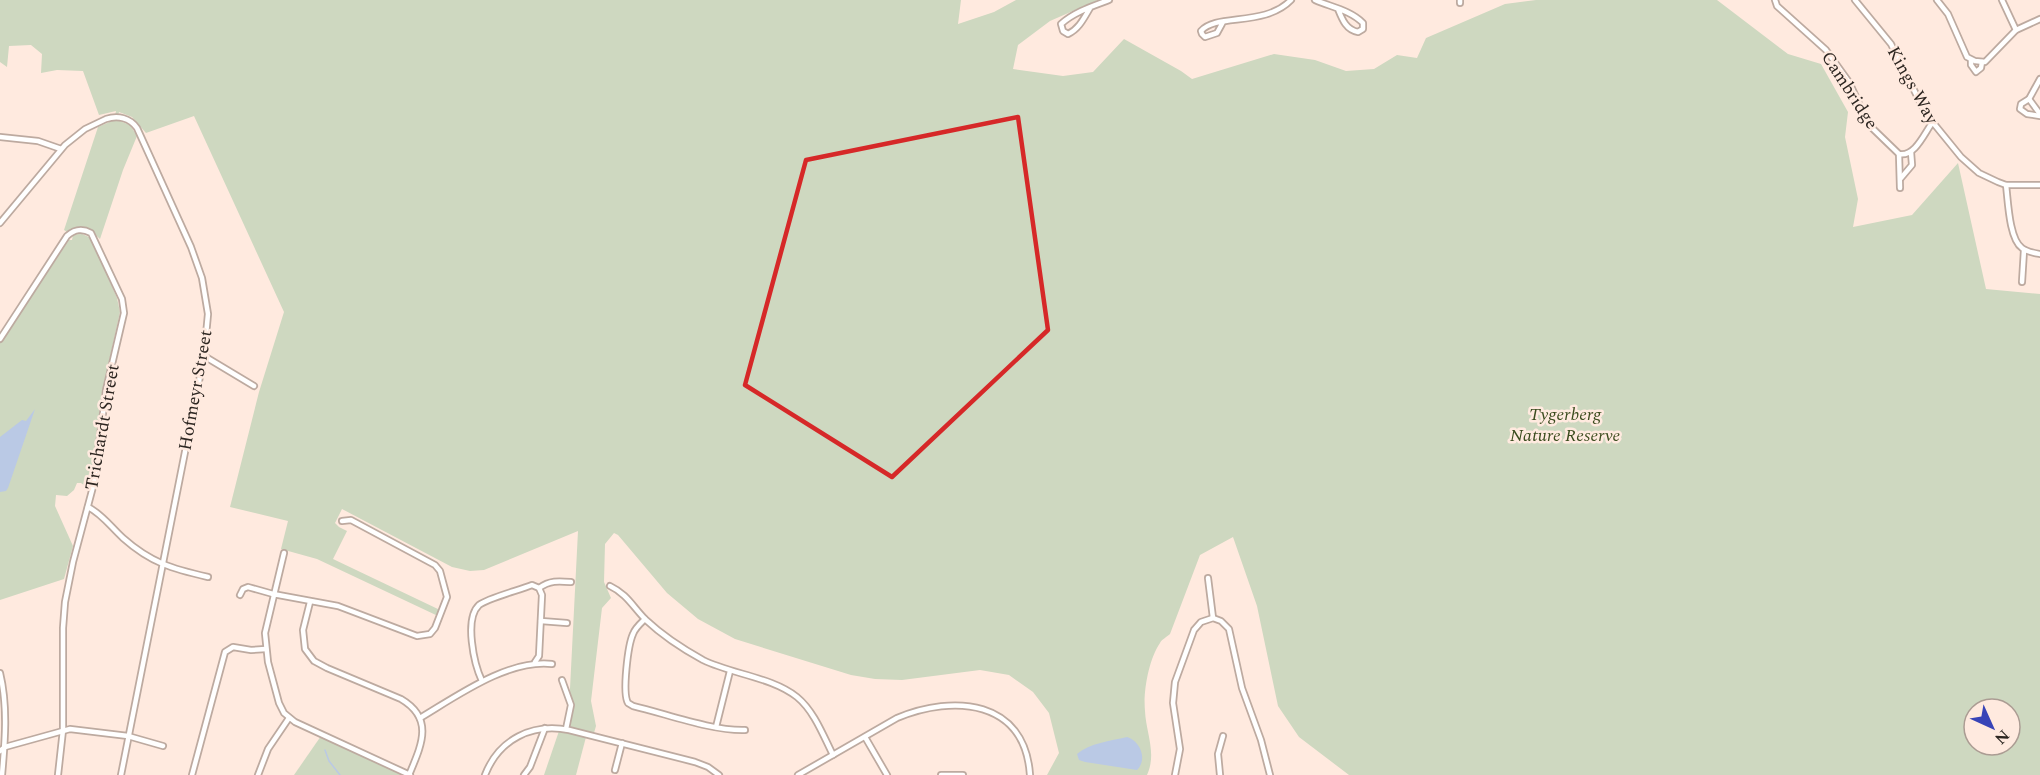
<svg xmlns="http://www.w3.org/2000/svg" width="2040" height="775" font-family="Spectral,serif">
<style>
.green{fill:#ced8c0;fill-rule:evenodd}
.water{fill:#bac9e5}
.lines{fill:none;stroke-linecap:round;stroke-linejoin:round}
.stream{stroke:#bac9e5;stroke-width:1.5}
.minor-casing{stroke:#bdaaa0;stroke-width:8}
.minor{stroke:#fff;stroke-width:4.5}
.marked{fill:none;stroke:#d62828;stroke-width:4.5;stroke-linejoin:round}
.labels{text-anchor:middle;stroke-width:5;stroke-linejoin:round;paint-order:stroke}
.street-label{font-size:18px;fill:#2d2621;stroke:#ffeadf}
.park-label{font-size:18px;font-style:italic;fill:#3b4c1e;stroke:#ffeadf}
</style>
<rect width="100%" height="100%" fill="#ffeadf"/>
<g class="green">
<path d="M0 0H961L958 24 994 12 1016 0H1098L1050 21 1018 45 1013 69 1063 76 1093 72 1124 39 1181 71 1192 79 1274 54 1315 60 1346 71 1374 69 1397 55 1417 58 1426 38 1505 4 1536 0H1717L1788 54 1821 64 1848 112 1845 137 1858 199 1853 227 1912 215 1958 163 1986 289 2040 294V775H1349L1299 737 1278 706 1257 606 1233 537 1200 555 1170 634C1167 637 1162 639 1160 643 1149 659 1143 691 1145 711 1146 733 1157 753 1147 775H1047L1059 753 1049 713 1033 692 1009 675 980 670 902 680 875 679 851 675 735 639 698 619 667 593 618 535 614 533 605 544 604 582 611 598 602 608 591 701 596 726 594 733 568 728 578 531 484 570 470 571 452 567 342 509 335 523 339 527 347 531 333 559 440 610 438 616 317 559 281 549 288 521 230 507 259 392 284 312 194 116 146 133 132 117 119 112 117 120 130 125 137 136 123 170 100 239C94 234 91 228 82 228V234L89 237 92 240 117 298 120 312 101 397 91 483 85 486 81 483H77L74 490 67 496 56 495 55 506 73 546 64 579 0 600V343L69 240H72L73 235 79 234V227L67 232 64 230 98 127 114 120 116 111 99 115 83 71 57 70 41 73 42 54 31 45 9 46 7 67 0 62ZM1974 709H2010V745H1974Z"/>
<path d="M559 731 586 737 576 775H544Z"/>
<path d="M321 736 403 775H294Z"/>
</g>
<g class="water">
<path d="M35 409 8 488 6 491 0 492V437L22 420 26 421Z"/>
<path d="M1127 737C1140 741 1148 759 1137 770L1085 762 1079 760 1077 754C1090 743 1110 741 1127 737Z"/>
</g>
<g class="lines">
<path class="stream" d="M325 750 329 761 340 775"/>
<g class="minor-casing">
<g id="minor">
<path d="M1315 0C1331 7 1350 10 1363 23V29L1358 32C1346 30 1342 19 1338 9"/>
<path d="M1775 0 1777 6 1826 50 1849 82 1869 125 1899 154C1915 157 1924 134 1932 123"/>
<path d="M1855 0 1891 44 1926 114 1961 157 1979 173 1998 182 2006 185H2040"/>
<path d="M1937 0 1948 14 1967 57 1975 61 1985 62 2016 30 2040 19"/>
<path d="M2002 0 2016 30"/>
<path d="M1460 3V0"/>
<path d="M1090 8C1084 18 1079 29 1068 34L1063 31 1061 24C1074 12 1093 6 1109 0"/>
<path d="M1223 22 1217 33 1205 37 1202 34 1201 31C1216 13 1265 27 1291 0"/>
<path d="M1971 60V65L1976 72 1981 68 1982 62"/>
<path d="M2040 79 2029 99 2021 104 2020 109 2027 114 2040 116"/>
<path d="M2029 99 2040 114"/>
<path d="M0 137 38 141 61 149"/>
<path d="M1899 154 1900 188"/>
<path d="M1901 178 1912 165 1911 152"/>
<path d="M2006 185C2008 200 2009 239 2022 248 2027 252 2034 253 2040 254"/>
<path d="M0 223 65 145 85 129 106 119C118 115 130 118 137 128L191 247 202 278 208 314 204 356 121 775"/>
<path d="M2022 282 2024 250"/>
<path d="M0 339 67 236C75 229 82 228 91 233L122 299 124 313 106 390 94 483 73 562 65 602 63 628V730L58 775"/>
<path d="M204 356 254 386"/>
<path d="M88 507C102 514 111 527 123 538 151 563 173 569 208 577"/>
<path d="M284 553 265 633 268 662 279 703 284 713 295 722 410 775"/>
<path d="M1208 578 1213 618"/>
<path d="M610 586C627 594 633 607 646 620 663 636 683 649 703 660 731 674 772 677 797 697 814 711 823 735 833 755"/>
<path d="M539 588C550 580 559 581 571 582"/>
<path d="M240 595 243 589 248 587 273 594 338 606 417 636 430 634 435 628 447 597 440 571 435 565 351 520 342 521"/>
<path d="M310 602 303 630 305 649 314 661 327 668 401 699C435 719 421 746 409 775"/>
<path d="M645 619C641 623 635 628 633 634 628 645 622 693 628 703L633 706C667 714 712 731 745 730"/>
<path d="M541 621 567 623"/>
<path d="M0 673C8 706 5 742 2 775"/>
<path d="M562 680 571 705 566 729"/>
<path d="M482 681C474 664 464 619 479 605 488 598 520 590 532 585L539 588 542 595 539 656 535 662"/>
<path d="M420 718C457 696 508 659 552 664"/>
<path d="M716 727 730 671"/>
<path d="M865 737 887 775"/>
<path d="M0 751 5 747 70 729 128 736 163 746"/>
<path d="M615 770 622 743"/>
<path d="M192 775 225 652 233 647 251 650 266 649"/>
<path d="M258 775 268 749 289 718"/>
<path d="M485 775C499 739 532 723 569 730L695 762 708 767 719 775"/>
<path d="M524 775 530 767 545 728"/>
<path d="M798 775 897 718C954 694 1025 700 1030 775"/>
<path d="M941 775H963"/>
<path d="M1175 775 1180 749 1173 703 1175 682 1194 630 1201 622 1213 618 1221 621 1229 629 1242 688 1261 740 1270 775"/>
<path d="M1220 775 1218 754 1223 736"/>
</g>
</g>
<use href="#minor" class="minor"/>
</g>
<path class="marked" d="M1018 117 1048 330 892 477 745 385 806 160Z"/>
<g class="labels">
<g class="street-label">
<text transform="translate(1913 85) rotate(61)" y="6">Kings Way</text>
<text transform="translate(1850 90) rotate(57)" y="6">Cambridge</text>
<text transform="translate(195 390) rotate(-80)" y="6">Hofmeyr Street</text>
<text transform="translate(102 427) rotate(-80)" y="6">Trichardt Street</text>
</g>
<g class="park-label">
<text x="1565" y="420">Tygerberg<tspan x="1565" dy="21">Nature Reserve</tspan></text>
</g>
</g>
<g transform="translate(1992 727) rotate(135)"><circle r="28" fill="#ffeadf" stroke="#ab9c93" stroke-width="1.5"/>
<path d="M0-4.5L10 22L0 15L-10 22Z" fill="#3844b7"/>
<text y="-9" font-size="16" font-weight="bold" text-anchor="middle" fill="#2d2621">N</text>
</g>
</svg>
